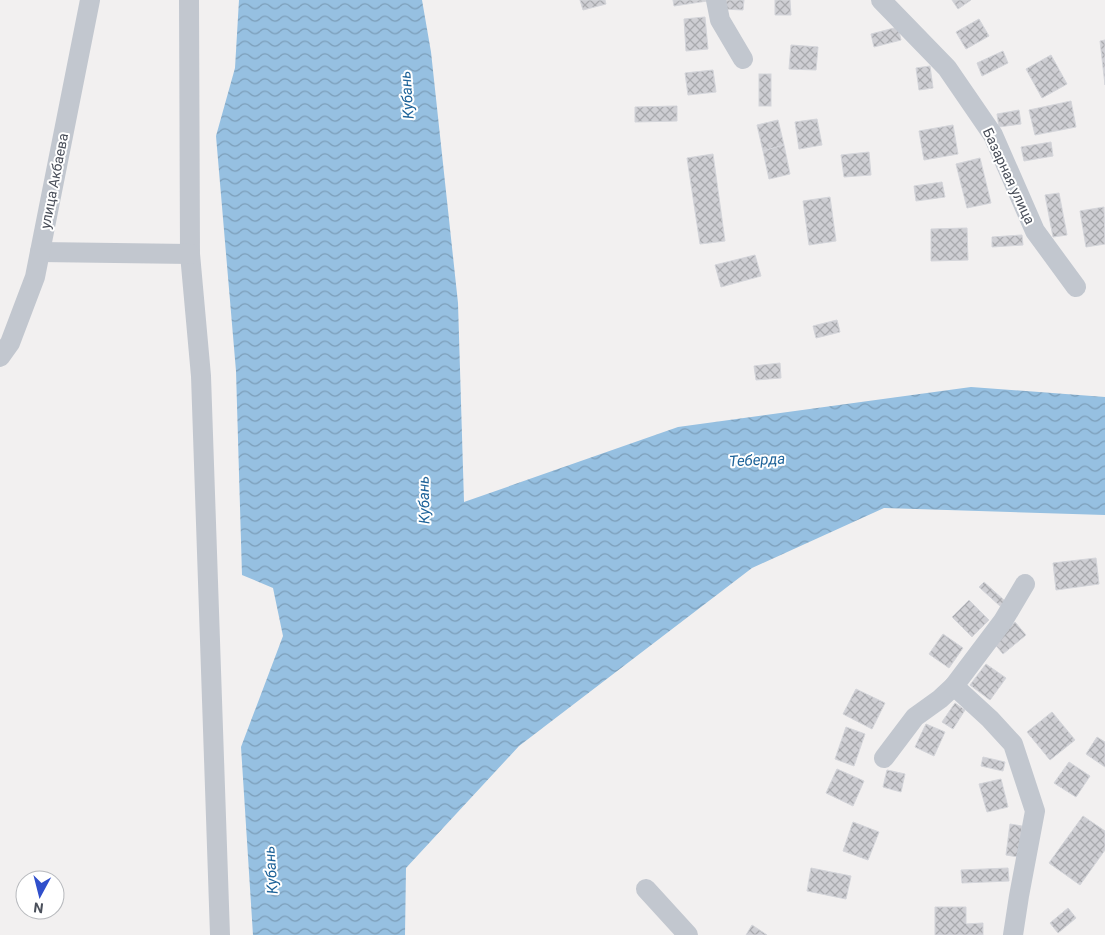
<svg xmlns="http://www.w3.org/2000/svg" width="1105" height="935" font-family="Roboto,sans-serif">
<style>
.water{fill:url(#water-waves)}
.building{fill:url(#building-cross-hatch);stroke:#d4d5da}
.lines{fill:none;stroke-linecap:round;stroke-linejoin:round}
.minor{stroke:#c2c7cf;stroke-width:20}
.labels{text-anchor:middle;stroke-width:4;stroke-linejoin:round;paint-order:stroke}
.street-label{font-size:14px;fill:#4a4f5a;stroke:#fff}
.water-label{font-size:15px;font-style:italic;fill:#1e6399;stroke:#fff}
</style>
<defs>
<pattern id="water-waves" width="16" height="10" patternUnits="userSpaceOnUse" patternTransform="scale(1.25)"><rect width="16" height="10" fill="#96c0e1"/><path d="M0 5q4-4 8 0t8 0" fill="none" stroke="#7c9eb9"/></pattern>
<pattern id="building-cross-hatch" width="8" height="8" patternUnits="userSpaceOnUse" patternTransform="scale(1.25)"><rect width="8" height="8" fill="#ceced3"/><path d="M0 0l8 8M0 8l8-8" fill="none" stroke="#a9aaae"/></pattern>
</defs>
<rect width="100%" height="100%" fill="#f2f0f0"/>
<path class="water" d="M239 0H422L431 52 458 303 464 502 678 427 971 387 1105 397V515L884 508 752 568 519 746 406 868 405 935H253L241 747 283 636 273 588 242 575 236 371 216 136 235 68Z"/>
<g class="building">
<path d="M580 0H605L606 4 583 10Z"/>
<path d="M673 0H714L674 6Z"/>
<path d="M725 0H744L743 10 724 9Z"/>
<path d="M775 0H790L791 15H775Z"/>
<path d="M952 0H971L958 9Z"/>
<path d="M705 17 708 49 686 51 684 19Z"/>
<path d="M979 19 989 36 966 49 956 32Z"/>
<path d="M898 27 901 40 874 47 871 34Z"/>
<path d="M1105 40V85L1100 41Z"/>
<path d="M791 45 818 47 816 70 789 69Z"/>
<path d="M1003 51 1008 63 982 76 977 63Z"/>
<path d="M1051 55 1067 84 1042 98 1026 69Z"/>
<path d="M930 66 933 88 919 90 916 68Z"/>
<path d="M713 70 716 92 688 95 685 73Z"/>
<rect x="759" y="74" width="12" height="32"/>
<path d="M1071 101 1076 127 1035 135 1029 110Z"/>
<path d="M677 106V121L635 122V107Z"/>
<path d="M1019 110 1021 124 999 127 997 114Z"/>
<path d="M817 119 822 145 799 149 795 122Z"/>
<path d="M778 120 784 145 763 151 757 125Z"/>
<path d="M953 125 958 154 924 160 919 131Z"/>
<path d="M1051 142 1053 156 1024 161 1021 147Z"/>
<path d="M784 145 790 174 769 179 763 151Z"/>
<path d="M869 152 871 175 844 177 841 155Z"/>
<path d="M713 154 725 241 700 244 687 158Z"/>
<path d="M980 158 991 203 967 208 956 164Z"/>
<path d="M942 182 945 197 916 201 914 186Z"/>
<path d="M1059 193 1067 235 1053 237 1045 195Z"/>
<path d="M830 197 836 241 809 245 803 201Z"/>
<path d="M1104 207 1105 244 1086 247 1080 211Z"/>
<path d="M967 228 968 260 931 261V229Z"/>
<path d="M1022 235 1023 245 992 247V237Z"/>
<path d="M755 255 761 276 721 287 715 265Z"/>
<path d="M837 320 840 332 816 338 813 326Z"/>
<path d="M780 363 781 378 756 380 754 366Z"/>
<path d="M1096 558 1099 584 1056 590 1053 563Z"/>
<path d="M984 582 1005 601 1000 606 979 587Z"/>
<path d="M969 600 989 620 972 637 952 617Z"/>
<path d="M1015 622 1026 635 1003 654 993 642Z"/>
<path d="M943 634 963 648 949 668 929 654Z"/>
<path d="M986 664 1006 678 990 700 970 685Z"/>
<path d="M856 689 885 703 872 729 843 714Z"/>
<path d="M955 703 965 710 953 729 942 722Z"/>
<path d="M1052 712 1075 740 1050 760 1027 732Z"/>
<path d="M926 724 945 732 934 756 915 747Z"/>
<path d="M846 727 865 734 854 766 835 759Z"/>
<path d="M1097 737 1105 742V767L1086 754Z"/>
<path d="M983 757 1005 762 1003 771 981 766Z"/>
<path d="M1069 762 1090 776 1076 797 1054 783Z"/>
<path d="M837 769 864 781 853 806 826 793Z"/>
<path d="M887 770 905 774 901 792 883 787Z"/>
<path d="M1001 779 1008 807 987 812 979 784Z"/>
<path d="M1083 816 1105 831V850L1080 885 1049 863Z"/>
<path d="M853 822 879 832 868 860 843 851Z"/>
<path d="M1010 824 1022 826 1018 857 1006 855Z"/>
<path d="M811 868 851 876 846 899 807 891Z"/>
<path d="M1008 868 1009 881 962 883 961 870Z"/>
<path d="M935 907H966V924L983 923V935H935Z"/>
<path d="M1068 908 1076 918 1058 933 1050 923Z"/>
<path d="M752 925 767 935H746Z"/>
</g>
<g class="lines">
<g class="minor">
<path d="M189 0 190 254 201 376 220 935"/>
<path d="M716 0 720 20 743 59"/>
<path d="M881 0 947 68 993 135 1035 231 1076 287"/>
<path d="M40 252 190 254"/>
<path d="M0 357 10 343 35 277 90 0"/>
<path d="M884 758 915 717 940 699 954 686"/>
<path d="M646 889 688 935"/>
<path d="M1013 935 1019 896 1035 811 1013 744 990 719 954 686 1003 621 1025 584"/>
</g>
</g>
<g class="labels">
<g class="street-label">
<text transform="translate(1009 176) rotate(65)" y="5">Базарная улица</text>
<text transform="translate(54 181) rotate(-79)" y="5">улица Акбаева</text>
</g>
<g class="water-label">
<text transform="translate(407 95) rotate(-94)" y="5">Кубань</text>
<text transform="translate(757 460) rotate(-3)" y="5">Теберда</text>
<text transform="translate(424 500) rotate(-91)" y="5">Кубань</text>
<text transform="translate(271 870) rotate(-94)" y="5">Кубань</text>
</g>
</g>
<g transform="translate(40 895) rotate(187)"><circle r="24" fill="#ffffff" stroke="#b7b9bd"/>
<path d="M0-4L9 19L0 12L-9 19Z" fill="#304fcb"/>
<text y="-8" font-size="14" font-weight="bold" text-anchor="middle" fill="#4a4f5a">N</text>
</g>
</svg>
